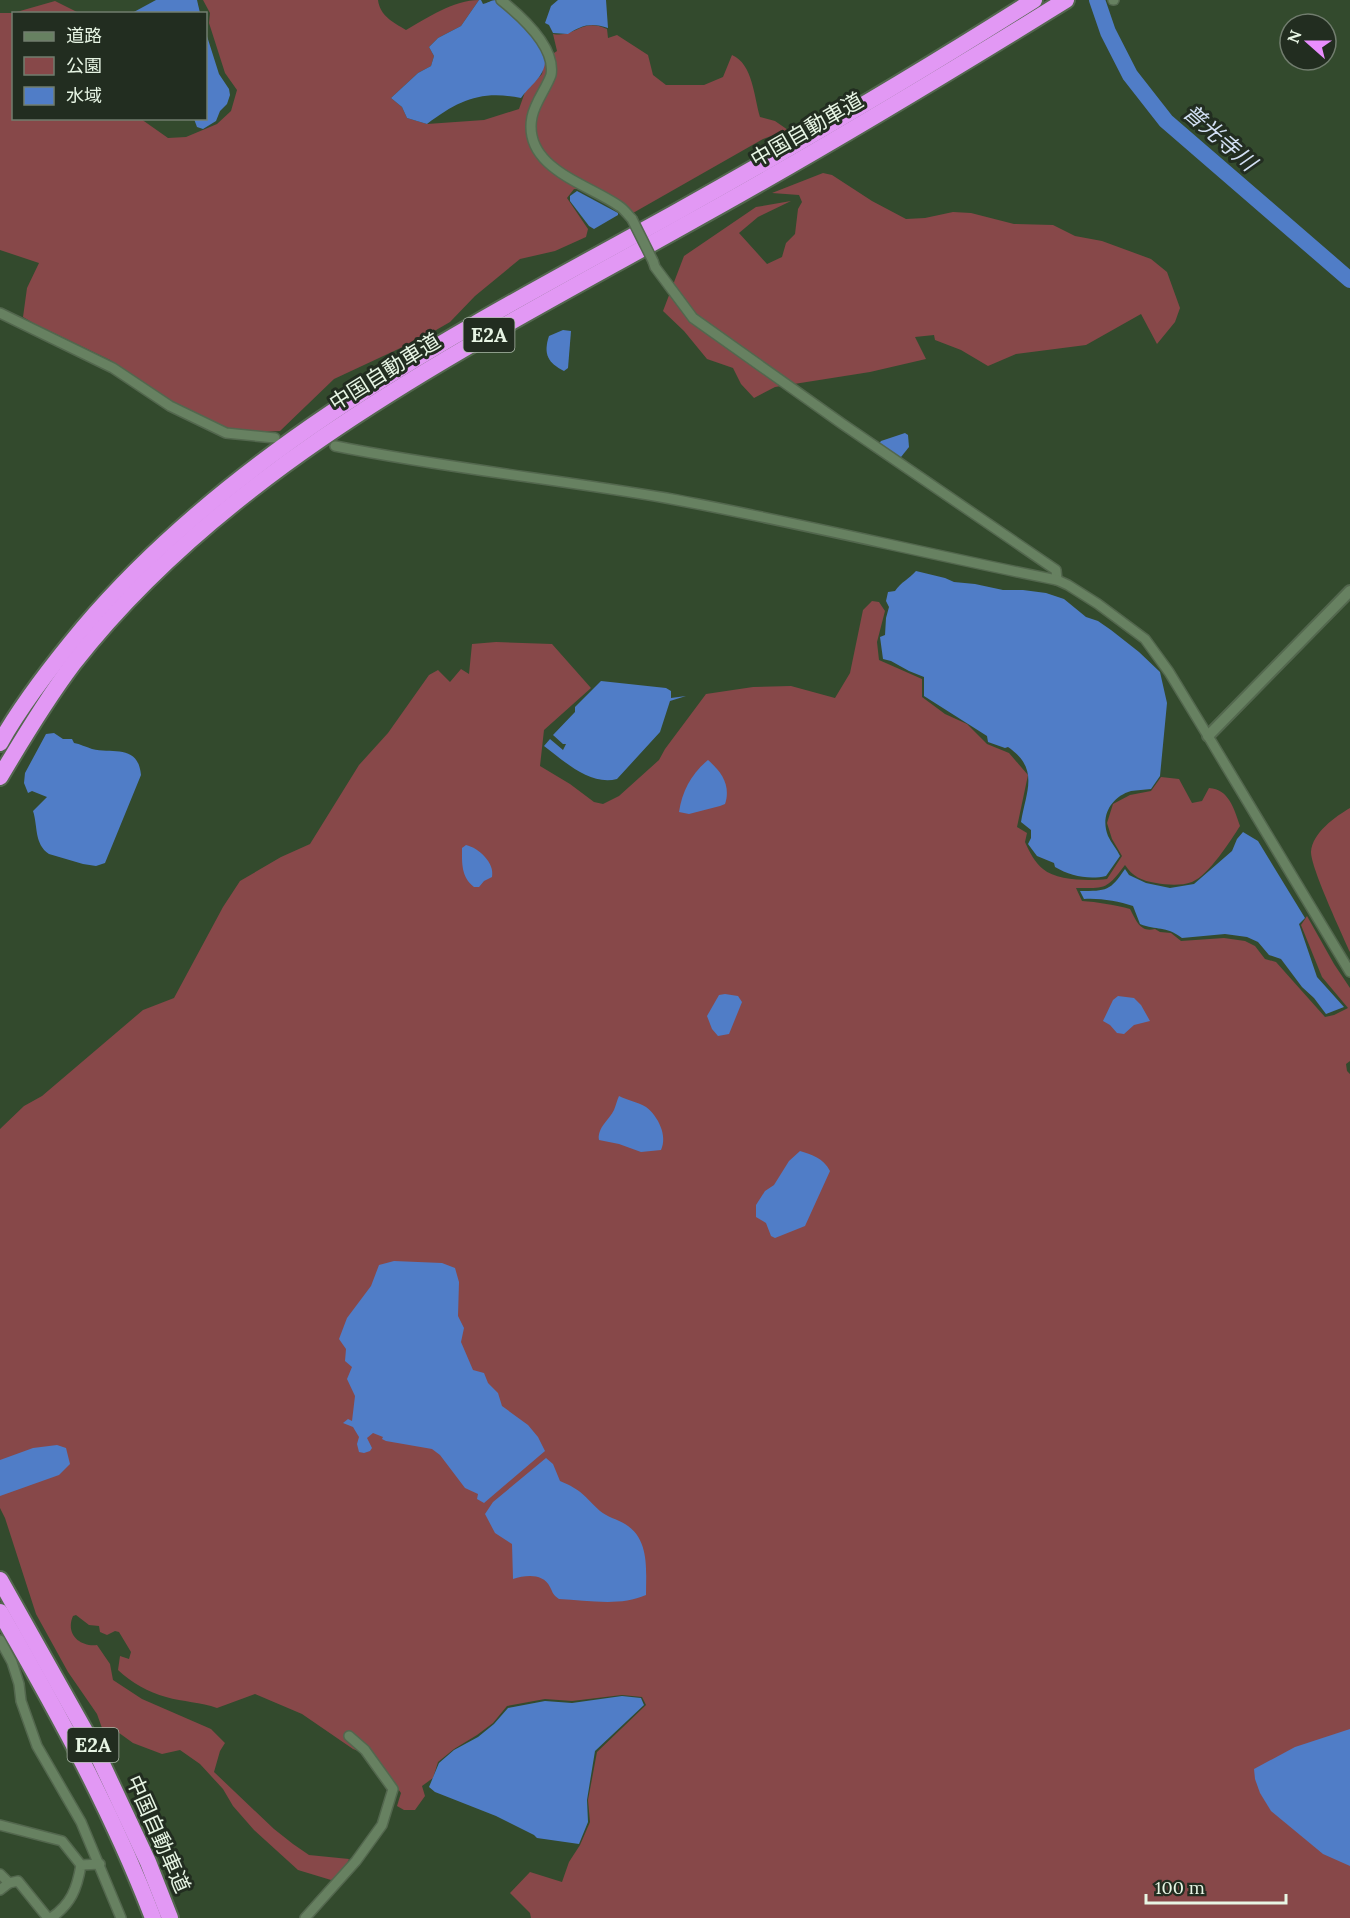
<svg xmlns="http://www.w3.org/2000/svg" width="1350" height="1918" font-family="Lora,'Noto Sans JP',serif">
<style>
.green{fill:#874849}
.water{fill:#507dc7}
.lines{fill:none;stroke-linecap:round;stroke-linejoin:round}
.river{stroke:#507dc7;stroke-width:16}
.minor-casing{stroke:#53674e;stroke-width:12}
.tertiary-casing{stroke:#53674e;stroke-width:14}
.motorway-casing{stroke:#53674e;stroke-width:20}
.minor{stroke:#678161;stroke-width:9}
.tertiary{stroke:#678161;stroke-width:10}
.motorway{stroke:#e298f4;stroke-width:16}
.minor-bridge-casing{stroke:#53674e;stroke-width:12;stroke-linecap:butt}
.minor-bridge{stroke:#678161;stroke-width:9}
.labels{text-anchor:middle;stroke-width:6;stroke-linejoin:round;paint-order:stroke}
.shield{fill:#222d20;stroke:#acb9a9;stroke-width:1.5}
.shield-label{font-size:20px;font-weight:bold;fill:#e7f5e4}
.street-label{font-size:21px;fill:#e7f5e4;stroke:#222d20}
.water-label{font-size:22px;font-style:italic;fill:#d2dff3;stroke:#222d20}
</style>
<rect width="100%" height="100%" fill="#334a2d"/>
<g class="green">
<path d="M203 0H378C380 16 393 22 406 30 427 18 454 0 479 0L461 26 438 38 429 47 434 56 431 66 418 73 391 98 402 107 407 118 427 124 484 120 519 109 525 92 542 74 545 59 557 51 553 34C577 38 580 17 607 29L608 38 617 35 648 55 653 75 666 85H704L723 77 732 55C753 64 754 97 760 117L775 121 788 130 763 139 633 213 618 200 598 189H574L567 198 588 229 586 237 555 251 520 259 475 296 450 322 424 337 334 379 280 431 236 433 217 424 170 401 110 360 35 324 23 317 27 288 39 263 0 250V13H13L55 1 79 13 14 14V118L141 119 168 138 186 137 217 124 231 111 237 90 225 73 209 23 210 13Z"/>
<path d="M823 173 832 175 872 201 906 219 925 218 953 212 971 213 1014 224 1053 225 1075 236 1102 241 1151 259 1167 272 1180 308 1175 322 1157 344 1141 314 1086 345 1016 354 988 366 961 350 935 340 934 335 915 337 926 359 870 372 775 387 754 398 741 384 733 368 707 359 684 331 663 311 684 256 756 207 791 201 758 217 739 233 767 264 782 257 786 243 795 234 798 209 802 202 799 195 772 193Z"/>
<path d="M872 601 879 602 885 611 877 642 879 660 922 679V697L945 714 967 724 987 744 1009 753 1028 775 1017 827 1027 833 1025 842C1029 851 1035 863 1043 869 1057 881 1090 881 1107 879L1122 856 1112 839 1107 823 1113 804 1130 795 1151 791 1161 777 1179 779 1192 803 1202 801 1209 788C1229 789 1234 809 1240 826 1231 840 1209 875 1192 882 1181 886 1167 885 1156 883 1142 881 1132 876 1125 865 1106 890 1106 888 1076 888L1082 901C1097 902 1116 905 1130 909 1136 920 1140 933 1155 929L1160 932 1171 933 1181 941 1224 938 1245 941 1255 946 1265 959 1276 962 1325 1017 1334 1015 1348 1008 1322 977 1301 925 1307 916 1334 964 1350 988V1061L1346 1064 1347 1071 1350 1074V1918H531L530 1913 510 1893 530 1872 562 1882 569 1862 580 1845 590 1822 588 1800 597 1752 646 1705 642 1697 622 1695 572 1701 545 1699 507 1706 493 1723 477 1735 454 1749 438 1762 433 1778 422 1786 425 1796 415 1810H404L397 1806 401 1793 376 1758 353 1749 302 1714 255 1694 217 1708C201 1702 183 1702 166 1697 148 1692 132 1683 118 1670L120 1656 129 1659 131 1652 119 1632 115 1631 107 1635 100 1632 99 1626 89 1625 76 1615 73 1616C65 1634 80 1647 97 1645L110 1664 113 1680 142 1699 211 1729 225 1743 220 1751 214 1772 274 1829 293 1844 309 1855 349 1859 344 1870 331 1880 298 1870 254 1830 233 1806 223 1789 200 1764 180 1750 162 1754 133 1743 115 1730 102 1728 97 1714 68 1672 36 1614 5 1518 0 1508V1129L24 1106 42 1096 143 1010 174 998 223 907 240 881 281 857 310 844 359 765 388 733 429 675 438 670 450 682 461 669 469 674 472 644 496 642 552 644 591 688 544 730 540 766 570 784 594 802 603 804 619 796 659 760 665 749 706 694 753 687 791 686 835 698 850 673 863 610Z"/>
<path d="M1350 808V952C1342 934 1311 868 1311 852 1312 833 1336 816 1350 808Z"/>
</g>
<g class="water">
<path d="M156 0H197L200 13H132Z"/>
<path d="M479 0H481L483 4C488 3 491 0 496 0 511 3 544 45 545 59 546 76 529 86 521 98 481 90 459 100 427 124L407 118 402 107 391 98 418 73 431 66 434 56 429 47 438 38 461 26Z"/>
<path d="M558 0H606L608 28C592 22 581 25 568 34L553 33 549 25 545 23 551 6Z"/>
<path d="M206 33 219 74 229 89 230 95 227 104 220 111 216 121 203 129 197 127 194 119 206 118Z"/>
<path d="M577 191 618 213V215L594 229 589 226 570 201V196Z"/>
<path d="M563 330 571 331 568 368 564 371C548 363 543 354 549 336Z"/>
<path d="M905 433 908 435 909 447 901 457H897L879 444 881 441Z"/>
<path d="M916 571 945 578 954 582 975 584 1003 590H1023L1046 593 1064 599 1086 617 1098 621 1111 630 1139 652 1160 672 1167 703 1160 776 1151 789C1144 790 1137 790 1131 791 1111 797 1100 816 1108 836 1111 843 1117 849 1120 856L1106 876C1089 880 1070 876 1055 867L1054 863 1037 856 1028 844 1031 838V830L1021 822C1026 791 1040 769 1008 747L1005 748 988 742 987 736 924 696V677L909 671 891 661 883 659 880 637 885 635 886 618 889 607 886 601 888 592 895 591C901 582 909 579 916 571Z"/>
<path d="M601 681 666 688 671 691V698L686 696 670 701 660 732 617 779C590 786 564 761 544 746L550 739 563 750 566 744H563L553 735 575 712V707Z"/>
<path d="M54 733 63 739H72L74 743C80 744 86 747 92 749 114 754 138 744 141 775L105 863 96 866 83 864 49 854C34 844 38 826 33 811L47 797 32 791 28 793 24 783 25 773 46 734Z"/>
<path d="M708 760C722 772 731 786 725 804L720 806 689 814 679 812C682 791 692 773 708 760Z"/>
<path d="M1243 832 1258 841 1305 918 1299 924 1317 977 1344 1007 1326 1014 1314 998 1302 987 1281 959 1269 955 1258 942 1247 937 1225 934 1182 938C1165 925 1157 931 1140 924L1133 906C1118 901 1100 898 1084 899L1080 891C1107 891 1110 891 1125 869L1129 875 1146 883 1170 888 1194 884 1232 851 1237 839Z"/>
<path d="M466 845C479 848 495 863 492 877L484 881 479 887H474C461 877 462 863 462 848Z"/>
<path d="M725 994 738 996 742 1002 729 1034 718 1036 712 1029 707 1016 719 995Z"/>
<path d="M1118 996 1134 998 1141 1005 1150 1021 1134 1025 1124 1034 1117 1033 1110 1025 1103 1021 1113 1000Z"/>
<path d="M619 1096C627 1100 638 1102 646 1107 658 1116 668 1136 661 1150L641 1152 619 1144 599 1140C597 1128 609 1120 614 1110 616 1105 617 1100 619 1096Z"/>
<path d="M800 1151C813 1155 823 1158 830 1171L805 1226 775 1238 771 1236 766 1223 756 1217V1205L765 1191 774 1185 789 1161Z"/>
<path d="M394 1261 442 1263 455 1268 459 1282 458 1316 464 1328 461 1342 473 1370 484 1373 488 1383 498 1393 502 1406 528 1425 538 1437 545 1451 484 1503 477 1499 478 1494 465 1488 440 1455 432 1449 386 1441 382 1439 383 1437 373 1433 367 1438 372 1448 370 1451 364 1453 359 1452 357 1444 359 1437 353 1427 343 1423 348 1419 352 1421 355 1396 347 1379 352 1367 345 1361 346 1349 339 1339 347 1318 371 1286 379 1265Z"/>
<path d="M57 1445 66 1448 70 1464 59 1475 0 1496V1460L33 1448Z"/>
<path d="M546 1458 553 1464 560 1481C582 1490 584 1496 600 1511 607 1517 617 1519 625 1524 650 1539 646 1570 646 1595 619 1607 587 1600 559 1599 553 1595 553 1593 550 1587 543 1573 526 1575 513 1579L512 1544 495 1533 485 1514 493 1502Z"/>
<path d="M622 1696 641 1698 644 1705 595 1751 587 1800 588 1822 579 1844 537 1838 534 1835 496 1816 435 1792 429 1787 439 1763 454 1750 478 1737 494 1724 508 1708 545 1701 572 1703Z"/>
<path d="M1350 1729V1866L1323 1854 1271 1811 1260 1793 1255 1779 1254 1769 1295 1747Z"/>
</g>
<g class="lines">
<path class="river" d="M1097 0 1108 32 1130 75 1166 121 1350 280"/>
<g class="minor-casing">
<g id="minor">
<path d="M501 0C521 16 556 47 551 75 546 89 535 102 532 117 522 168 588 184 619 206 624 209 628 215 632 219"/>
<path d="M1113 0H1114"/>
<path d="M653 261 655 267 693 318 841 423 1056 570 1057 580"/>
<path d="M0 313 113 368 170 406 226 433 275 438"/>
<path d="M335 446C444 468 556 479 666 498 797 522 926 554 1057 580L1068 585 1098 604 1145 639 1169 672 1208 736 1350 972"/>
<path d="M0 1640 12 1662 19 1684 21 1701 37 1746 81 1822 121 1918"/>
<path d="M0 1825 62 1841 81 1865"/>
<path d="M0 1874 9 1883"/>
<path d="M0 1890 9 1883 18 1881 48 1918"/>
<path d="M51 1918C71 1904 77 1889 81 1865L100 1864"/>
<path d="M305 1918 356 1861 382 1825 393 1789 365 1750 349 1736"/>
</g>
</g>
<g class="tertiary-casing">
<path id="tertiary" d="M1208 736 1350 591"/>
</g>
<g class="motorway-casing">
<g id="motorway">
<path d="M0 743C23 702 53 664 83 628 241 442 463 330 673 214 795 146 916 75 1034 0"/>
<path d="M0 777C23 738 46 700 73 664 228 465 469 346 685 225 814 154 940 78 1066 0"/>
<path d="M0 1580 95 1749 148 1862 170 1918"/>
<path d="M0 1612C57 1711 112 1811 153 1918"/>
</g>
</g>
<use href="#minor" class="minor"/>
<use href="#tertiary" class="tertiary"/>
<use href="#motorway" class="motorway"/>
<g class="minor-bridge-casing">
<path id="minor-bridge" d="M632 219 653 261"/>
</g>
<use href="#minor-bridge" class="minor-bridge"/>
</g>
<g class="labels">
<g class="shield">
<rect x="463.5" y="318" width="51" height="34" rx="4.5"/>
<rect x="67.5" y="1728" width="51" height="34" rx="4.5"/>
</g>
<g class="shield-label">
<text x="489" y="342">E2A</text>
<text x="93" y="1752">E2A</text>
</g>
<g class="street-label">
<text transform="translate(807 130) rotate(-30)" y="7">中国自動車道</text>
<text transform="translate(385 372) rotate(-32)" y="7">中国自動車道</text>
<text transform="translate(158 1834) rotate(66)" y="7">中国自動車道</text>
</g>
<g class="water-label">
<text transform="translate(1220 137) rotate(41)" y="8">普光寺川</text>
</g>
</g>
<rect x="12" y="12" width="195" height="108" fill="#222d20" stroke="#717d6e" stroke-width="1.5"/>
<rect x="24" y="32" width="30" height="9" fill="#678161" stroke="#717d6e" stroke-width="1.5"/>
<text x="66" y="42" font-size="18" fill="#e7f5e4">道路</text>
<rect x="24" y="57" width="30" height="18" fill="#874849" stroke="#717d6e" stroke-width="1.5"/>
<text x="66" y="72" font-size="18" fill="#e7f5e4">公園</text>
<rect x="24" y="87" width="30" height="18" fill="#507dc7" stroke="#717d6e" stroke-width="1.5"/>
<text x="66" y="102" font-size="18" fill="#e7f5e4">水域</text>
<g transform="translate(1308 42) rotate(291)"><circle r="28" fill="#222d20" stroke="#717d6e" stroke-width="1.5"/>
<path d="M0-4.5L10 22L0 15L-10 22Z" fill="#e98efe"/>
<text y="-9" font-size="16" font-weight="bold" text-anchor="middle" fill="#e7f5e4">N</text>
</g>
<path d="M1146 1894v9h140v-9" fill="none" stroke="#e7f5e4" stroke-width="3"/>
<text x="1155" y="1894" font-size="18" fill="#e7f5e4" stroke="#222d20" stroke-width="4.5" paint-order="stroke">100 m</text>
</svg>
